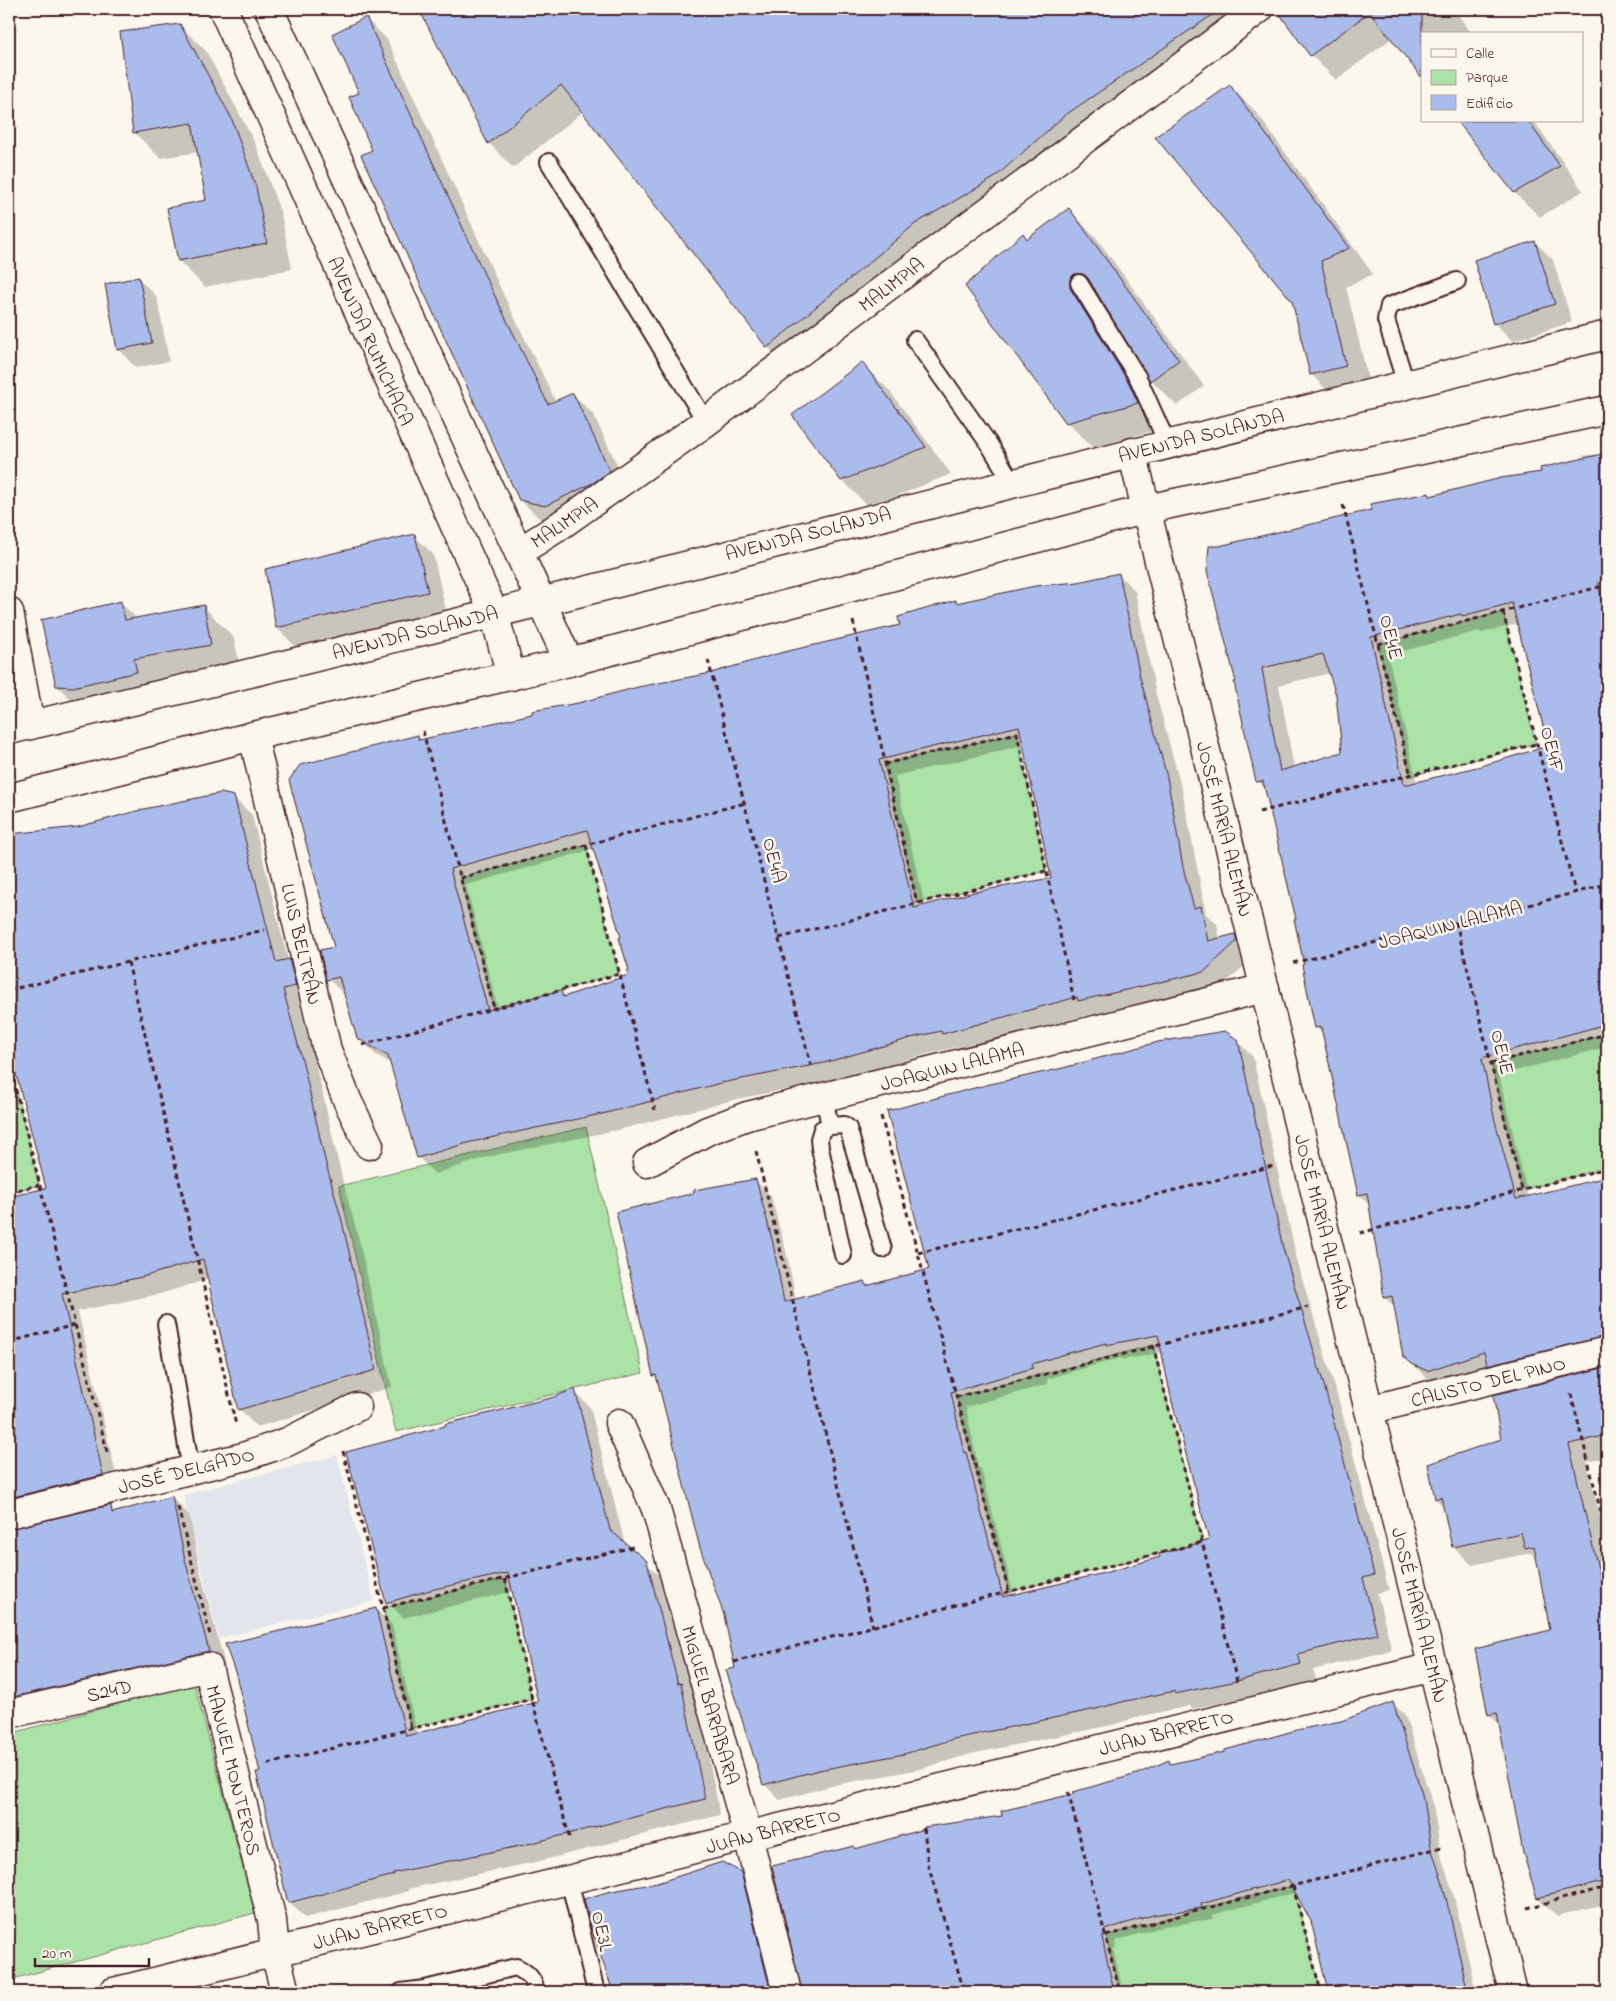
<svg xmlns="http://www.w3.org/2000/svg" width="1616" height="2001" font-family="'Indie Flower',sans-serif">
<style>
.built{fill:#e3e5ec}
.park{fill:#abe2a5;stroke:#7a8068}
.shadow{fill:#0003;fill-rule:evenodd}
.building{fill:#aabceb;stroke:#4a1f2b;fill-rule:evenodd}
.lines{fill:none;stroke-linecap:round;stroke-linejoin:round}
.service-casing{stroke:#4a1f2b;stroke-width:20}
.minor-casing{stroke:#4a1f2b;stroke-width:31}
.tertiary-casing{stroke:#4a1f2b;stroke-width:31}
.path{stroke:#4a1f2b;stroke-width:3;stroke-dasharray:5 4;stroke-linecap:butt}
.service{stroke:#fbf7ec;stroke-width:16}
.minor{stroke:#fbf7ec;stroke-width:28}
.tertiary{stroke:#fbf7ec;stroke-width:28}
.labels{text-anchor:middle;stroke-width:5;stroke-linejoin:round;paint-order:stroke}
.street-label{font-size:20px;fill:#4a1f2b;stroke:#fbf7ec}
</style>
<rect width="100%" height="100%" fill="#fbf7ec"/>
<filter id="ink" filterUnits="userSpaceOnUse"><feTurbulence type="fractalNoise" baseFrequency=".02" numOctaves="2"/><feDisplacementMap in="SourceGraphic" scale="10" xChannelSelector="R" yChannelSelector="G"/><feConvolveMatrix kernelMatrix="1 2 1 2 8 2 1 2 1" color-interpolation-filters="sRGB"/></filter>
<g filter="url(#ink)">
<path class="built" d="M337 1455 374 1601 219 1638 183 1495Z"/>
<g class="park">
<path d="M1503 612 1536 744 1411 776 1378 644Z"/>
<path d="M1017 733 1046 871 917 903 884 764Z"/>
<path d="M586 845 619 974 494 1009 460 878Z"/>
<path d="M1606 1034 1607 1168 1522 1190 1491 1063Z"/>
<path d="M9 1063 39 1185 9 1192Z"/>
<path d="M586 1127 643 1373 396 1432 339 1186Z"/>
<path d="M1153 1345 1203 1542 1009 1592 956 1397Z"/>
<path d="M505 1579 532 1699 411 1728 383 1608Z"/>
<path d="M194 1683 255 1913 9 1980V1734Z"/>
<path d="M1293 1886 1321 1992H1120L1106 1936 1202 1908Z"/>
</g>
<g class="shadow">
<path d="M421 9H1454L1472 34H1422V76L1392 38 1336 80 1311 55 1279 11 1089 141 793 372 768 347 584 111 513 168 489 143Z"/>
<path d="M366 19 387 39 505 298 556 402 573 394 593 414 630 492 566 526 541 520 520 500 374 150 360 94Z"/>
<path d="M180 25 206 51 256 145 281 214 292 269 205 287 179 261 169 209 208 201 199 152 160 158 134 132Z"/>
<path d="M1230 86 1256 112 1373 274 1346 287 1371 391 1337 400 1311 374 1294 300Z"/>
<path d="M1458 121H1534L1583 191 1540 217 1515 193Z"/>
<path d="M1069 210 1095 236 1204 386 1177 406 1151 380 1100 300 1096 305 1163 428 1093 448 1067 422 1023 235 1028 240Z"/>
<path d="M1535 242 1553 260 1572 322 1513 341 1494 323Z"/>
<path d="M139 279 157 297 169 361 136 368 118 349Z"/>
<path d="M862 364 889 390 951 474 869 507 842 480Z"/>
<path d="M1607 453V1047L1499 1075 1528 1197 1607 1178V1357L1431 1382 1404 1356 1396 1308 1385 1298 1370 1206 1360 1195 1325 1036 1316 1027 1298 920 1266 790 1258 781 1238 683 1219 547 1373 511 1429 494 1431 497 1543 473 1582 460 1581 456ZM1518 624 1549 746 1482 767 1417 783 1388 655 1479 631 1481 633ZM1331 673 1337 695 1343 753 1294 768 1279 685Z"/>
<path d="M414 536 433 554 446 610 295 646 277 628 266 570Z"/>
<path d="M1118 574 1135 591 1156 694 1183 794 1206 914 1217 924 1220 940 1235 936 1251 952 1253 958 1220 988 1095 1017 1092 1014 959 1050 957 1047 927 1054 840 1079 737 1099 622 1129 487 1157 435 1174 418 1157 392 1064 375 1054 358 1037 345 995 328 979 335 947 418 736 422 741 711 674 901 626 955 602 958 604ZM1024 745 1052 879 925 906 895 776ZM594 849 622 938 631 971 630 976 566 997 561 992 498 1009 466 885Z"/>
<path d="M121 603 137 619 204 607 234 638 242 676 88 716 57 686Z"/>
<path d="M234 798 252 815 288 960 307 978 313 1004 300 1007 320 1082 342 1178 359 1240 392 1387 257 1427 239 1409 209 1279 160 1294 78 1311 120 1492 11 1527V1531L110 1507 116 1513 172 1497 189 1515 201 1574 226 1669 9 1721V1198L48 1189 9 1037V841L36 833 78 829Z"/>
<path d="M1237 1041 1253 1057 1298 1265 1339 1401 1389 1590 1377 1593 1392 1650 1313 1670 1316 1680 1257 1695 1192 1709 1190 1706 1142 1716 1112 1725 971 1754 920 1769 835 1785 780 1800 764 1784 725 1615 645 1340 755 1180 771 1196 788 1259 796 1300 865 1283 869 1287 930 1270ZM1163 1352 1211 1541 1109 1573 1014 1596 981 1469 978 1467 966 1407 1048 1384 1047 1379 1088 1367 1121 1358 1123 1360Z"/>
<path d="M1598 1371 1607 1379V1457L1587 1462 1607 1548V1927L1601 1905 1557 1916 1538 1898 1501 1726 1489 1714 1551 1630 1537 1559 1531 1553 1472 1565 1453 1547 1444 1507 1436 1499 1429 1465 1503 1439Z"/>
<path d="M574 1391 590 1407 625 1544 662 1578 692 1696 697 1700 720 1815 540 1861 408 1889 409 1891 305 1918 289 1902 262 1773 376 1609 392 1625 417 1734 540 1702 514 1591 403 1618 388 1602 552 1399Z"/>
<path d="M1393 1703 1405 1715 1433 1806 1442 1859 1453 1893 1476 1992H1327V1989H1329L1312 1920 1297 1892 1212 1915 1213 1919 1165 1926 1115 1941 1116 1948 1113 1949 1123 1992H803L854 1847 856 1850 1004 1817 1138 1775 1169 1762 1172 1765 1227 1753 1341 1722Z"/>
<path d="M740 1873 752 1885 779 1992H612L585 1900 657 1884Z"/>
<path d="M9 1969 15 1992H9Z"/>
<path d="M1607 1979V1991L1605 1980Z"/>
</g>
<g class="building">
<path d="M419 9H1221L1064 116 994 178 915 224 767 348 561 85 488 144Z"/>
<path d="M1276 9H1422V78L1370 12 1310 56Z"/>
<path d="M366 17 485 276 548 404 573 393 610 471 593 483 545 506 519 500 361 155 372 150 349 97 359 93 332 34Z"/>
<path d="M180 24 231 117 256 187 267 243 178 261 167 208 206 200 192 123 133 133 120 32Z"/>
<path d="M1230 85 1349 248 1321 261 1346 366 1310 375 1292 301 1155 137Z"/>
<path d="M1457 121H1528L1560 166 1514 193Z"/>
<path d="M1069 208 1179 360 1150 381 1088 278 1083 274H1074L1070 279V288L1129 383 1138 403 1066 423 965 286 1023 233 1027 239Z"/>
<path d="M1535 241 1555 304 1493 324 1474 260Z"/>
<path d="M139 277 152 343 117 350 105 284Z"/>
<path d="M862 362 926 447 841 481 792 415Z"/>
<path d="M1607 453V580L1598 583 1607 624V1024L1482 1058 1494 1117 1516 1199 1607 1177V1336L1487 1365 1484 1352 1427 1371 1412 1364 1403 1356 1392 1296 1384 1298 1367 1193 1358 1195 1321 1027 1315 1028 1302 965 1304 964 1294 919H1296L1263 781 1256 782 1234 682H1236L1207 571 1209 546H1219L1371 510 1370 504 1429 493 1430 496 1501 478 1541 472 1540 468ZM1512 603 1548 746 1481 766 1404 785 1371 637 1461 614 1462 616ZM1323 654 1336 695 1342 752 1280 771 1262 668Z"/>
<path d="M415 534 428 592 276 628 265 569Z"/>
<path d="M1119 573 1140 677 1167 777 1183 867 1194 908 1201 906 1208 941 1235 934 1237 941 1204 972 1078 1001 1077 997 942 1034 941 1031 911 1038 824 1063 721 1083 606 1113 471 1142 417 1158 388 1056 357 1038 339 977 326 980 320 950 334 947 289 780 300 765 418 735 419 740 532 714V711L578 703 638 687 711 673 780 653 900 625 898 617 956 600V603L1035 586 1078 582ZM1019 726 1051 878 974 892 914 908 879 760ZM587 830 621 937 619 938 629 970 627 971 628 975 563 997 561 990 488 1010 450 869Z"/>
<path d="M121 601 125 620 204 605 211 645 134 659 137 672 73 687 56 686 41 620Z"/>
<path d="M221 793 234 796 276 962 289 959 296 986 283 989 303 1063 325 1160 342 1221 376 1370 238 1410 203 1259 142 1277 62 1294 103 1475 9 1498V1197L46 1188 9 1047V834L78 827 144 809Z"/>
<path d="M1225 1031 1238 1040 1283 1248 1324 1385 1374 1575 1363 1578 1377 1634 1298 1654 1301 1664 1241 1680 1175 1694V1691L1126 1701 1096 1709 954 1739 904 1754 819 1770 763 1785 726 1670 735 1668 724 1615 700 1548 656 1375 653 1376 616 1212 694 1193V1190L756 1179 773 1243 784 1302 865 1281 866 1286 929 1269 887 1111 986 1085 1063 1068 1158 1042ZM1158 1335 1172 1402 1209 1540 1159 1554 1160 1557 1108 1572 1003 1597 966 1452 964 1453 951 1392 1033 1368 1032 1364 1072 1352 1106 1343V1345Z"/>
<path d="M1607 1367V1435L1569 1444 1607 1607V1881L1537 1898 1523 1853 1497 1713 1488 1715 1475 1649 1550 1630 1534 1546 1525 1548 1521 1533 1452 1547 1441 1497 1435 1499 1428 1464 1501 1439 1493 1395Z"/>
<path d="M575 1389 610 1530 647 1561 678 1684 681 1683 705 1799 524 1845 393 1873 394 1875 288 1903 256 1772H260L236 1675 225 1644 376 1608 406 1736 538 1702 508 1573 430 1590 386 1603 346 1452 445 1426V1424L551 1398Z"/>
<path d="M172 1496 184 1555 209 1651 9 1698V1529L111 1505 112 1513Z"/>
<path d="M1393 1702 1422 1794 1431 1847 1442 1881 1468 1992H1328L1311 1921 1288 1880 1201 1904 1202 1908 1153 1915 1104 1930 1106 1936 1102 1937 1114 1992H802L772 1866 854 1846 855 1849 924 1829V1827L1002 1816 1001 1811 1073 1794V1792L1137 1774 1169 1760 1170 1764 1225 1752V1750L1297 1730 1341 1721Z"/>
<path d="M722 1862 741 1872 769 1985 738 1992H613L591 1927 584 1899 607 1892 657 1883Z"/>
</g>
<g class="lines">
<g class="service-casing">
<g id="service">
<path d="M549 162 706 422"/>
<path d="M1079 283 1138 378 1167 443"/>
<path d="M915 340 989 444 1012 482"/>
<path d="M1406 384 1386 320 1389 306 1457 281"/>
<path d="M824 1097 830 1126 844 1125 848 1128 883 1249"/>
<path d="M830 1126 822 1129 819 1139 820 1148 843 1255"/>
<path d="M166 1324 191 1470"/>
<path d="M563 1881 572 1892 596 1992"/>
<path d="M401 1992 425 1989 516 1967C528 1973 534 1979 536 1992"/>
</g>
</g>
<g class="minor-casing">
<g id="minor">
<path d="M1132 452 1513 1992"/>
<path d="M519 552 555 529 706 422 1259 9"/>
<path d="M9 612 30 725"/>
<path d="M253 736 327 1050 348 1102 369 1145"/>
<path d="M647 1163 707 1131 747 1116 1265 988"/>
<path d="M1369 1410 1607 1351"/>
<path d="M619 1423 656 1509 748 1836 787 1992"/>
<path d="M9 1514 243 1457 287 1442 357 1407"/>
<path d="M9 1714 208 1667 272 1920 275 1952 285 1992"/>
<path d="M113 1992 1433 1667"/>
</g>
</g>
<g class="tertiary-casing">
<g id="tertiary">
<path d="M223 9 494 613 511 676"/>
<path d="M269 9 569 662"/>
<path d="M9 730C543 606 1074 466 1607 335"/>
<path d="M9 798 253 736 569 662 1147 509 1607 410"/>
</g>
</g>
<g class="path">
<path d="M1343 505 1411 776"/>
<path d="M1503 612 1575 892"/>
<path d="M853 621 917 903"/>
<path d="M1378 644 1607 585"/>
<path d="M708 660 811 1066"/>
<path d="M423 731 494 1009"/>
<path d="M884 764 1017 733 1074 1000"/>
<path d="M1259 812 1536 744"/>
<path d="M586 845 655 1110"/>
<path d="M460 878 745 803"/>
<path d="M1456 922 1522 1190"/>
<path d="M779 938 1046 871"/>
<path d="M128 962 236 1425"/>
<path d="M1293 963 1456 922 1473 920 1607 884"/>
<path d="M9 990 264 930"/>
<path d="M1606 1034 1607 1040"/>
<path d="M362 1045 619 974"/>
<path d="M9 1063 108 1455"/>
<path d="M1491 1063 1607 1034"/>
<path d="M881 1116 1009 1592"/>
<path d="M756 1151 873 1627"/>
<path d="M9 1192 39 1185"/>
<path d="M1360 1233 1607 1168"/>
<path d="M918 1253 1273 1166"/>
<path d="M9 1342 75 1325"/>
<path d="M1153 1345 1237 1682"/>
<path d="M1571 1394 1607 1536"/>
<path d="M956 1397 1308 1307"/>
<path d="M343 1451 383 1608 411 1728"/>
<path d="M178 1507 210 1635"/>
<path d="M505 1579 532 1699 570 1840"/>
<path d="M383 1608 633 1547"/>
<path d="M734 1662 1203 1542"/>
<path d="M268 1764 532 1699"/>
<path d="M1068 1792 1120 1992"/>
<path d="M924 1828 928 1864 964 1992"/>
<path d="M1293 1886 1321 1992"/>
<path d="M1527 1908 1607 1887"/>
<path d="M1106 1936C1217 1904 1330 1877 1442 1847"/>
</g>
<use href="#service" class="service"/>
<use href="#minor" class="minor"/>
<use href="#tertiary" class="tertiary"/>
</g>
</g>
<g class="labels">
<g class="street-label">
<text transform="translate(891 284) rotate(-37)" y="7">MALIMPIA</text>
<text transform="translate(371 341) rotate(66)" y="7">AVENIDA RUMICHACA</text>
<text transform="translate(1201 435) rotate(-14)" y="7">AVENIDA SOLANDA</text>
<text transform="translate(564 522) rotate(-34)" y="7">MALIMPIA</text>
<text transform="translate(808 533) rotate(-14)" y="7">AVENIDA SOLANDA</text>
<text transform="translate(415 632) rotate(-14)" y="7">AVENIDA SOLANDA</text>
<text transform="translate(1392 637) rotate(76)" y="7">OE4E</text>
<text transform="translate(1553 749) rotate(76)" y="7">OE4F</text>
<text transform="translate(1225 829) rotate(76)" y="7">JOSÉ MARÍA ALEMÁN</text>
<text transform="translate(775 860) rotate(76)" y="7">OE4A</text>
<text transform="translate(1450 924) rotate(-14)" y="7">JOAQUIN LALAMA</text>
<text transform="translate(302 944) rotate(77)" y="7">LUIS BELTRÁN</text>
<text transform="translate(1503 1052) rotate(76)" y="7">OE4E</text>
<text transform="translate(952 1066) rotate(-14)" y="7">JOAQUIN LALAMA</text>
<text transform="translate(1323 1222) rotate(76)" y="7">JOSÉ MARÍA ALEMÁN</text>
<text transform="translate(1488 1381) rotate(-14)" y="7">CALISTO DEL PINO</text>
<text transform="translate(186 1470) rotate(-14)" y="7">JOSÉ DELGADO</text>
<text transform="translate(1420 1615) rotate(76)" y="7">JOSÉ MARÍA ALEMÁN</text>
<text transform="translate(109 1690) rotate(-13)" y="7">S24D</text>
<text transform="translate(711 1705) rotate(74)" y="7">MIGUEL BARABARA</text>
<text transform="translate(1166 1732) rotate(-14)" y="7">JUAN BARRETO</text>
<text transform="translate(234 1770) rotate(76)" y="7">MANUEL MONTEROS</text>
<text transform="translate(773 1830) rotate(-14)" y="7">JUAN BARRETO</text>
<text transform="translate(380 1926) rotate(-14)" y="7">JUAN BARRETO</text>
<text transform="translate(603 1931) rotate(77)" y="7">OE3L</text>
</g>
</g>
<rect width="1616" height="2001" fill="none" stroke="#fbf7ec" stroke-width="30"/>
<rect x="15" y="15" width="1586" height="1971" fill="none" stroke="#4a1f2b" stroke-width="2" filter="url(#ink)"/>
<rect x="1421" y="32" width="162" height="90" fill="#fbf7ec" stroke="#b4a19f"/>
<rect x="1431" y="49" width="25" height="8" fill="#fbf7ec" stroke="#b4a19f"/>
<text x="1466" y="58" font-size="15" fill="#4a1f2b">Calle</text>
<rect x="1431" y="70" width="25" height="15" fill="#abe2a5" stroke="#b4a19f"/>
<text x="1466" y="82" font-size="15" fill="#4a1f2b">Parque</text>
<rect x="1431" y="95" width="25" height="15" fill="#aabceb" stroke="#b4a19f"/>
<text x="1466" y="108" font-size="15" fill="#4a1f2b">Edificio</text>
<path d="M35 1958v8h114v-8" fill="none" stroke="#4a1f2b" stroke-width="2.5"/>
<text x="42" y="1958" font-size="15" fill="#4a1f2b" stroke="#fbf7ec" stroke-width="4" paint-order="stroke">20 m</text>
</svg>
